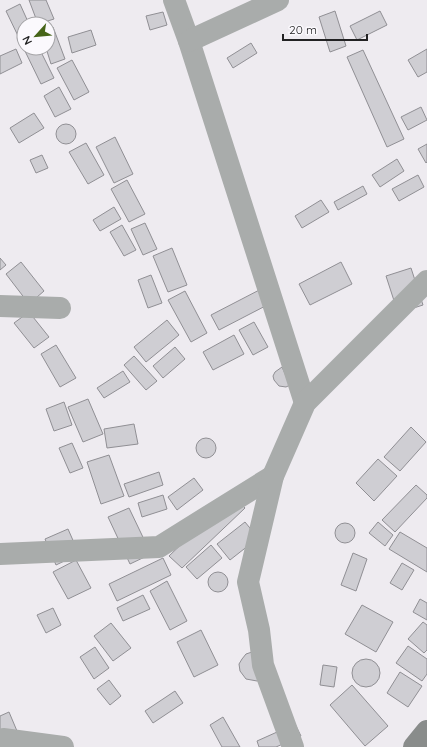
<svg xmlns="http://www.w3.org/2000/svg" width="427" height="747" font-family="Quicksand,sans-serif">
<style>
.building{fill:#cfced3;stroke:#908f94}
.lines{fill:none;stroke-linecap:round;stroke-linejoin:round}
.street{stroke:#a9acab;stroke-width:22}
.secondary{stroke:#898c8b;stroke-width:22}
</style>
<rect width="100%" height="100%" fill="#eeebf0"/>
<g class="building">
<path d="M29 0H46L54 19 38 24Z"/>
<path d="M20 4 29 24H24V38L20 40 6 11Z"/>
<path d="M335 11 346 46 330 52 319 17Z"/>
<path d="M380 11 387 25 357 40 350 26Z"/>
<path d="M163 12 167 25 150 30 146 16Z"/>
<path d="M53 27 65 59 51 64 46 48H48V29Z"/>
<path d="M91 30 96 45 72 53 68 37Z"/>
<path d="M251 43 257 53 233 68 227 58Z"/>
<path d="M25 48H39L54 78 41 84 24 49Z"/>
<path d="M16 49 22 63 0 74V56Z"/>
<path d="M427 49V72L418 77 408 60Z"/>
<path d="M363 50 404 139 387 147 347 57Z"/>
<path d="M72 60 89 92 74 100 57 68Z"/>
<path d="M59 87 71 109 55 117 44 96Z"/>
<path d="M421 107 427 120 408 130 401 117Z"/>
<path d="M34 113 44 128 19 143 10 128Z"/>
<circle cx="66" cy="134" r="10"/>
<path d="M115 137 133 174 114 183 96 147Z"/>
<path d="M86 143 104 175 88 184 69 152Z"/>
<path d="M427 144V162L426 163 418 149Z"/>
<path d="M42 155 48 168 36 173 30 160Z"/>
<path d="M397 159 404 171 380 187 372 175Z"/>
<path d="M418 175 424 187 399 201 392 189Z"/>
<path d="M127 180 145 214 129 222 111 189Z"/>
<path d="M363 186 367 194 338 210 334 202Z"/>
<path d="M321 200 329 212 302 228 295 216Z"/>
<path d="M114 207 121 219 100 231 93 220Z"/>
<path d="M145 223 157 249 143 255 131 229Z"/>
<path d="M122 225 136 250 124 256 110 232Z"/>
<path d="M172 248 187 285 168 292 153 256Z"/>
<path d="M0 258 6 265 0 270Z"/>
<path d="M21 262 44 291 29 304 6 274Z"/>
<path d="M341 262 352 284 310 305 299 284Z"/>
<path d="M411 268 423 305 398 313 386 276Z"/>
<path d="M151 275 162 303 148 308 138 280Z"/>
<path d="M267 286 275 301 219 330 211 315Z"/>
<path d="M185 291 207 333 191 342 168 300Z"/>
<path d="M29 312 49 337 34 348 14 323Z"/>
<path d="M167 320 179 335 146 362 134 347Z"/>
<path d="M254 322 268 347 253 355 239 330Z"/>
<path d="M234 335 244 354 213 370 203 352Z"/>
<path d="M56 345 76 378 60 387 41 354Z"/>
<path d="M175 347 185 359 163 378 153 366Z"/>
<path d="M134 356 157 381 146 390 124 365Z"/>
<path d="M282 367 290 385 286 387 279 386 274 380 273 376 275 372Z"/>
<path d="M123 371 130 382 104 398 97 388Z"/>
<path d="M88 399 103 434 83 442 68 407Z"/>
<path d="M64 402 72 425 54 431 46 409Z"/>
<path d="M134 424 138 444 107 448 104 429Z"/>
<path d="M411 427 426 442 400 471 384 457Z"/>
<circle cx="206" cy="448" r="10"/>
<path d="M72 443 83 468 70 473 59 448Z"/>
<path d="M109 455 124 496 101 504 87 462Z"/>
<path d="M378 459 397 476 374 501 356 483Z"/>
<path d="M159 472 163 485 129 497 124 484Z"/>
<path d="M194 478 203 490 177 510 168 497Z"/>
<path d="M416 485 427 495V498L395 532 382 520Z"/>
<path d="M163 495 167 509 142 517 138 503Z"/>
<path d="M233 495 245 508 182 568 169 556Z"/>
<path d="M129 508 151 554 130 564 108 517Z"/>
<path d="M245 522 258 538 230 560 217 544Z"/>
<path d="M378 522 393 535 385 546 369 533Z"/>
<circle cx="345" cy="533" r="10"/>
<path d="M68 529 79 554 56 565 45 539Z"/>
<path d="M400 532 427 548V572L389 549Z"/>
<path d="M211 545 222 558 197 579 186 567Z"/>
<path d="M353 553 367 559 356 591 341 585Z"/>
<path d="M163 558 171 575 117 601 109 584Z"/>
<path d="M76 560 91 588 68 599 53 572Z"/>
<path d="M402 563 414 570 402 590 390 583Z"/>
<circle cx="218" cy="582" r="10"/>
<path d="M167 581 187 621 170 630 150 591Z"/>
<path d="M143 595 150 609 123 621 117 608Z"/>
<path d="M420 599 427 603V620L413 612Z"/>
<path d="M362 605 393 622 376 652 345 634Z"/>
<path d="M53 608 61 625 46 633 37 615Z"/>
<path d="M423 622 427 625V650L424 653 408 639Z"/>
<path d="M111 623 131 648 113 661 94 636Z"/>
<path d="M201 630 218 665 194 677 177 642Z"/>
<path d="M408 646 427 659V674L422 681 396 663Z"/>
<path d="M95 647 109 668 94 679 80 657Z"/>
<path d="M252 652 262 679 257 681 246 679 240 671 239 664 242 659 246 654Z"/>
<circle cx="366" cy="673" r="14"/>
<path d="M323 665 337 667 334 687 320 685Z"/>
<path d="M400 672 422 686 408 707 387 693Z"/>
<path d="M109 680 121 696 110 705 97 689Z"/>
<path d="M352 685 388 726 365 746 330 705Z"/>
<path d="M175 691 183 703 153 723 145 711Z"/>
<path d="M9 712 17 731 0 739V716Z"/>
<path d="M223 717 240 747H222L210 725Z"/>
<path d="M295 724 301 736 276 747H259L257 741Z"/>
</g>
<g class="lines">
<g class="street">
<path d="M174 0 189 41 305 403"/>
<path d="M189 41 278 0"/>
<path d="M0 306 60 308"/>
<path d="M0 554 159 547 273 476"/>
<path d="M0 740 3 739 63 747"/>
<path d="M293 747 263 665 259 630 248 582 273 476 305 403 427 281"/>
</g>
<path class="secondary" d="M414 747 427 731"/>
</g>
<g transform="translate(36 36) rotate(243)"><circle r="19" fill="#fbf9fd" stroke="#a4a3a6"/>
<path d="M0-3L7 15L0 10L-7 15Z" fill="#466418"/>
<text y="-6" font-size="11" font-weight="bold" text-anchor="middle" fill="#222223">N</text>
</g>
<path d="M283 34v6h84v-6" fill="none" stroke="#222223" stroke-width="2"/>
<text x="289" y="34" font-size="12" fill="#222223" stroke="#fbf9fd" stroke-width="3" paint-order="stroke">20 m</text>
</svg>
